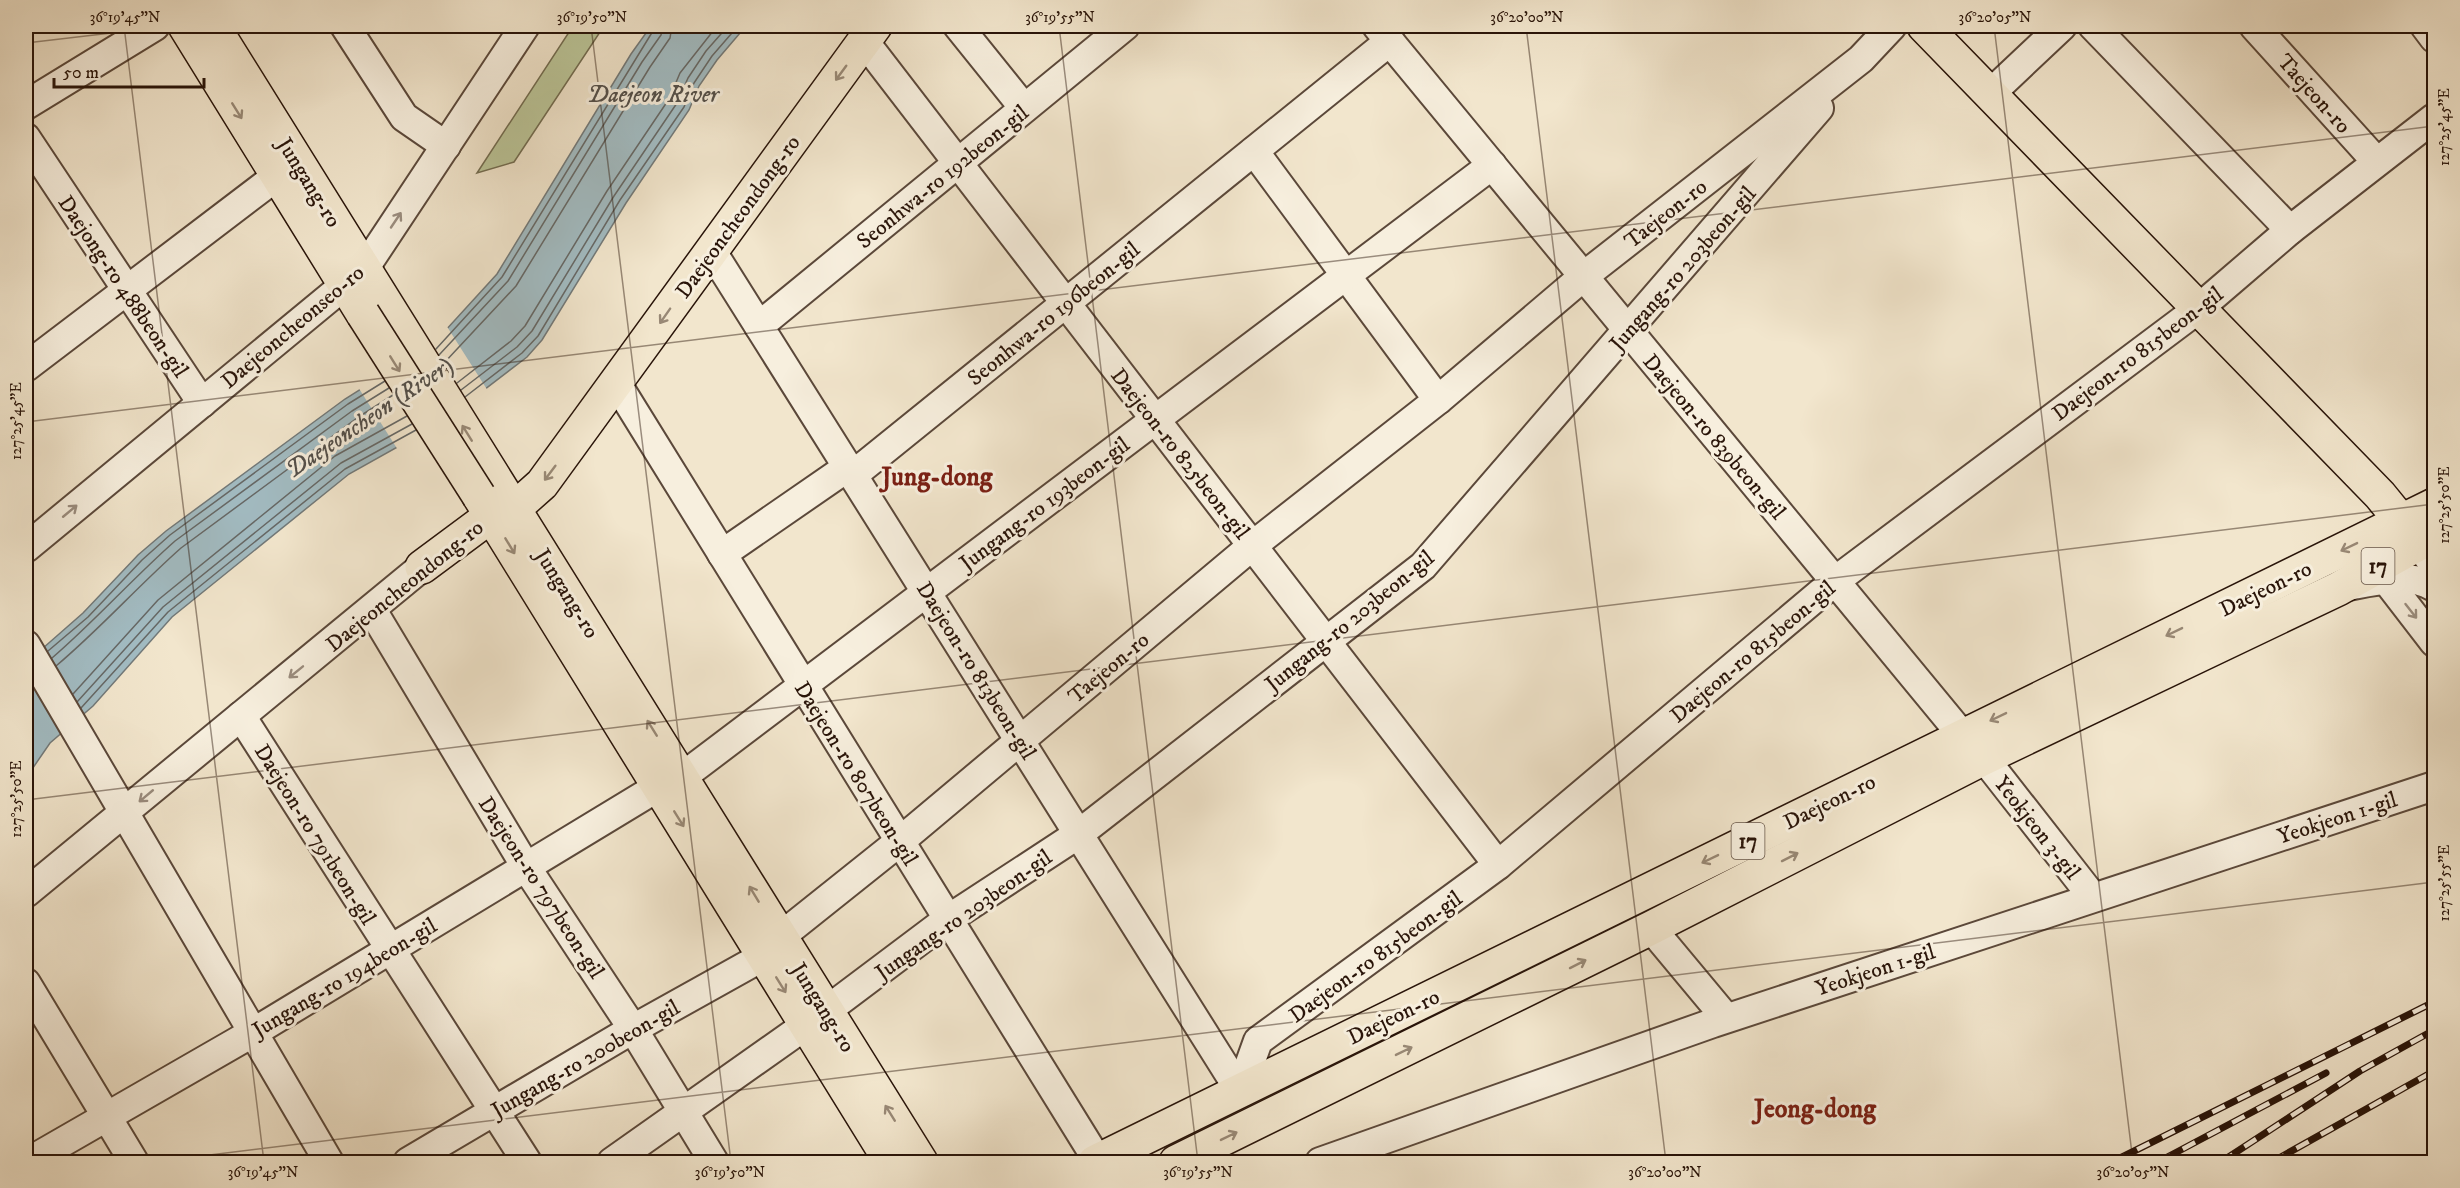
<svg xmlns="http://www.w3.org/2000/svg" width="2460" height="1188" font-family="'IM FELL DW Pica',serif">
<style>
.green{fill:#bbc598;stroke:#726c50;stroke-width:1.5}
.water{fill:#a2bcc3;stroke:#727979;stroke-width:1.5}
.pier{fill:#f2e6cd}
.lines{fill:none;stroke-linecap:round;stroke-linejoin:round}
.shore{stroke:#666866;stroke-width:1.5}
.minor-casing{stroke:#5b483a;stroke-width:32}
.major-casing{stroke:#291409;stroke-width:36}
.minor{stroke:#f7efde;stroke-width:28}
.major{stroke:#f2e6cd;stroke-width:33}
.rail-casing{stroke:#291409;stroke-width:7}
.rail{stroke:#f7efde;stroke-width:4.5;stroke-dasharray:14;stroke-linecap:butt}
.major-bridge-casing{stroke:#291409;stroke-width:36;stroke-linecap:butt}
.major-bridge{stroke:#f2e6cd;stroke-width:33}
.oneway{stroke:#988875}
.oneway2{stroke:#9a8c7e}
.ticks{fill:none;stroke:#291409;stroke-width:1.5;stroke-opacity:0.45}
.labels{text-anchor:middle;stroke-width:6;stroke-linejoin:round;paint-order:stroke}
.shield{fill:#f7efde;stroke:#675649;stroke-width:1.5}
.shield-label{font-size:21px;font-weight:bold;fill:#291409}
.street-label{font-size:22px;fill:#291409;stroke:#f7efde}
.water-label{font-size:24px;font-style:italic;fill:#534f4a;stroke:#f7efde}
.quarter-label{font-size:26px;font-weight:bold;fill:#7a1f14;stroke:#f7efde}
.neatline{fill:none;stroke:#291409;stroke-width:2}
.ticks-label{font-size:15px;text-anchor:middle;fill:#291409}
</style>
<rect width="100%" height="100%" fill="#f2e6cd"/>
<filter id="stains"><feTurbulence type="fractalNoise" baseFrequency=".00333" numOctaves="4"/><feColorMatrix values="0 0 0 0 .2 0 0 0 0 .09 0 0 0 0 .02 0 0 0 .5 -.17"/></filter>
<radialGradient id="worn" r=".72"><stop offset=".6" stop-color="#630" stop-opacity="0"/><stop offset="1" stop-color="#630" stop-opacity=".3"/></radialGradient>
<path class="green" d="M573 26H604L514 162 477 173Z"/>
<path class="water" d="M651 26H746L717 60 699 86 689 110 626 203 542 340 527 357 442 422 349 474 172 617 93 706 50 743 26 778V663L83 613 138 555 166 531 345 399 434 343 497 274 631 54Z"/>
<path class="pier" d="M446 325 488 391 444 425 398 450 358 387 432 340Z"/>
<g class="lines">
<g class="shore">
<path d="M436 349 502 277 656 26"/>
<path d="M439 355 508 281 642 62 661 35 663 26"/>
<path d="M444 363 516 286 650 67 670 38 672 26"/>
<path d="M457 383 511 341 525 326 607 191 669 99 680 73 717 26"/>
<path d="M461 390 517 347 532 331 614 196 677 103 688 78 706 51 728 26"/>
<path d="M465 397 522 353 538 336 620 200 684 107 694 83 712 56 738 26"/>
<path d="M48 651 88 617 142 560 170 535 348 404 385 381"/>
<path d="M52 658C95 621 132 579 175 541L352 411 389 388"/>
<path d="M56 666C100 629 138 586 181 548L357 418 393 395"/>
<path d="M73 694 158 600 335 456 407 416"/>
<path d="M77 702 163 607 341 463 412 424"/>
<path d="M81 708 168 612 345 469 416 430"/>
</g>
<g class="minor-casing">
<g id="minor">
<path d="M345 26 404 117 446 146"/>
<path d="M958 26 1024 108"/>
<path d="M1377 26 1962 735"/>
<path d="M2093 26 2290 230"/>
<path d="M2254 26 2376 161"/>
<path d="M2425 26 2434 38"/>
<path d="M864 41 1498 865"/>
<path d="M1990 94 2062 26"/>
<path d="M26 105 155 26"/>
<path d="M26 138 202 403"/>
<path d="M1254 151 1438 400"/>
<path d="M711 250 1240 1091"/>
<path d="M759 326 1125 26"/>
<path d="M26 367 277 176"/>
<path d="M617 384 1098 1161"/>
<path d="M853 475 1390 41"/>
<path d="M2405 526 2434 565"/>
<path d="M26 548 364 269 525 26"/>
<path d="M722 554 848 467"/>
<path d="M2387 581 2434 642"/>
<path d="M2348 586C2374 581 2411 572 2434 587"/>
<path d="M372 610 526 867 633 1029 714 1162"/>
<path d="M26 645 329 1162"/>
<path d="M241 716 527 1162"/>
<path d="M1984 758 2092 896"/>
<path d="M682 777 1492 165"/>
<path d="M26 893 422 567"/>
<path d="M1651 928 1726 1018"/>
<path d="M780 937 899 842 1252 546 1438 400 1584 276 1861 59 1892 26"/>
<path d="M26 983 134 1162"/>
<path d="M826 1011 947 920 1080 833 1423 566 1819 108"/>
<path d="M1240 1091 1258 1041 1498 865 1835 581 2198 309 2290 230 2434 118"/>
<path d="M28 1162 254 1032 658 787"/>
<path d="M408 1162 633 1029 764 956"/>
<path d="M612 1162 806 1025"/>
<path d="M1320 1162 1713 1023 2434 786"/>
</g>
</g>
<g class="major-casing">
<g id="major">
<path d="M185 26 363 314"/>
<path d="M213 26 921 1162"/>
<path d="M1924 26 2380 495 2402 522"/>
<path d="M479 496 891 1162"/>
<path d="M422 567 492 515 515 508 542 484 875 26"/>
<path d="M1095 1162 2434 505"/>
<path d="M1176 1162 1651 928 1984 758 2338 589 2434 535"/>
</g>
</g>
<use href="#minor" class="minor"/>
<use href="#major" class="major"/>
<g class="rail-casing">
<g id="rail">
<path d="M2112 1162 2434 1002"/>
<path d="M2158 1162 2326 1073"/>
<path d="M2221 1162 2360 1071 2434 1030"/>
<path d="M2272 1162 2434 1071"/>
</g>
</g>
<use href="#rail" class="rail"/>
<g class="major-bridge-casing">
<path id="major-bridge" d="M363 314 479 496"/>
</g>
<use href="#major-bridge" class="major-bridge"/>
</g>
<defs><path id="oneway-shaft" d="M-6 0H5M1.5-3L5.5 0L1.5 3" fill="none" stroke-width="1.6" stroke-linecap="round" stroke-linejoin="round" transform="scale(1.5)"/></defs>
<g class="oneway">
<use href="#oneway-shaft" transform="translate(841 73) rotate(126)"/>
<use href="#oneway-shaft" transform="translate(237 111) rotate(58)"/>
<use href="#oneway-shaft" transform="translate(665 316) rotate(125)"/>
<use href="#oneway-shaft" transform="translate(395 364) rotate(58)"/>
<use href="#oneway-shaft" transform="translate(467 433) rotate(-122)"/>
<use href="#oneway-shaft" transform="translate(550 473) rotate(127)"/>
<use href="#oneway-shaft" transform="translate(510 546) rotate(59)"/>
<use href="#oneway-shaft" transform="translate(2349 547) rotate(154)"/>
<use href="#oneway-shaft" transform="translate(2174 632) rotate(154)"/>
<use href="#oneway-shaft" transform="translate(1998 717) rotate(154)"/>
<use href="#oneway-shaft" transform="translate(652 728) rotate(-122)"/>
<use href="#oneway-shaft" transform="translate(679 819) rotate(58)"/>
<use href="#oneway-shaft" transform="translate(1790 857) rotate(-27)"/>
<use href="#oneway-shaft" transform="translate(1710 859) rotate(154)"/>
<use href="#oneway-shaft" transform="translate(754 894) rotate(-121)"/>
<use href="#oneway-shaft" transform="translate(1578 964) rotate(-27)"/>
<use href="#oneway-shaft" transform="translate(781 985) rotate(58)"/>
<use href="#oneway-shaft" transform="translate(1404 1051) rotate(-26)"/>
<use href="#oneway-shaft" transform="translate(890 1113) rotate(-122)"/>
<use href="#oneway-shaft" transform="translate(1229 1136) rotate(-26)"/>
</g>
<g class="oneway2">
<use href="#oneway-shaft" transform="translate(396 220) rotate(-56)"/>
<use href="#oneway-shaft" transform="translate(70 511) rotate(-40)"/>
<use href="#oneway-shaft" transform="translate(2411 611) rotate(52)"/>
<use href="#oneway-shaft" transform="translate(296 672) rotate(141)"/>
<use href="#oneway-shaft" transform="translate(146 796) rotate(140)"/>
</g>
<path class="ticks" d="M124 26 264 1162M591 26 731 1162M1059 26 1198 1162M1526 26 1666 1162M1994 26 2133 1162M26 43 171 26M26 422 2434 126M26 800 2434 504M153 1162 2434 882"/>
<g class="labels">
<g class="shield">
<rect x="2361.5" y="548" width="33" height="36" rx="4.5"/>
<rect x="1731.5" y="823" width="33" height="36" rx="4.5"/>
</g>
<g class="shield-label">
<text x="2378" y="573">17</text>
<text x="1748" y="848">17</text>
</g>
<g class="street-label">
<text transform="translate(2315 93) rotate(48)" y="8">Taejeon-ro</text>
<text transform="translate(942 176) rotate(-39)" y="8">Seonhwa-ro 192beon-gil</text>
<text transform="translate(310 182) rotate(58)" y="8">Jungang-ro</text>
<text transform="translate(1665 213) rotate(-38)" y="8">Taejeon-ro</text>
<text transform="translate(737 216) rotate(-54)" y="8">Daejeoncheondong-ro</text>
<text transform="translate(1682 268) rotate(-49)" y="8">Jungang-ro 203beon-gil</text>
<text transform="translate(124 286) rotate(56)" y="8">Daejong-ro 488beon-gil</text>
<text transform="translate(1053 313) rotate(-39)" y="8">Seonhwa-ro 196beon-gil</text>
<text transform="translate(292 326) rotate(-40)" y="8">Daejeoncheonseo-ro</text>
<text transform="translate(2137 353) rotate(-37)" y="8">Daejeon-ro 815beon-gil</text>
<text transform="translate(1715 436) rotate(50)" y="8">Daejeon-ro 839beon-gil</text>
<text transform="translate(1181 453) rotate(52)" y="8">Daejeon-ro 825beon-gil</text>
<text transform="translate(1044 503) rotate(-37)" y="8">Jungang-ro 193beon-gil</text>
<text transform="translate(404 585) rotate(-39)" y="8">Daejeoncheondong-ro</text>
<text transform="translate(2265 588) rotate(-26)" y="8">Daejeon-ro</text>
<text transform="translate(568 593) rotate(58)" y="8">Jungang-ro</text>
<text transform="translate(1349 620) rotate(-39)" y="8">Jungang-ro 203beon-gil</text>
<text transform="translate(1752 651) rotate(-40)" y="8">Daejeon-ro 815beon-gil</text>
<text transform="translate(1108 667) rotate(-40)" y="8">Taejeon-ro</text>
<text transform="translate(977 670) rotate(58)" y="8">Daejeon-ro 813beon-gil</text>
<text transform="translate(857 773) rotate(58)" y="8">Daejeon-ro 807beon-gil</text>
<text transform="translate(1829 801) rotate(-26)" y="8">Daejeon-ro</text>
<text transform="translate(2337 817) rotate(-18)" y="8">Yeokjeon 1-gil</text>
<text transform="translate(2038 827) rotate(52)" y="8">Yeokjeon 3-gil</text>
<text transform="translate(316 834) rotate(58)" y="8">Daejeon-ro 791beon-gil</text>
<text transform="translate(542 887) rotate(57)" y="8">Daejeon-ro 797beon-gil</text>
<text transform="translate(963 914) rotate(-35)" y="8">Jungang-ro 203beon-gil</text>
<text transform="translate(1375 956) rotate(-36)" y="8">Daejeon-ro 815beon-gil</text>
<text transform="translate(1875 969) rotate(-18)" y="8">Yeokjeon 1-gil</text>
<text transform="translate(344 977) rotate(-31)" y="8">Jungang-ro 194beon-gil</text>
<text transform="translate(824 1007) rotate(58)" y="8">Jungang-ro</text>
<text transform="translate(1393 1016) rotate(-26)" y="8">Daejeon-ro</text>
<text transform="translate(585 1058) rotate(-30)" y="8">Jungang-ro 200beon-gil</text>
</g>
<g class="water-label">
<text x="653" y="102">Daejeon River</text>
<text transform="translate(369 417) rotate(-34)" y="8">Daejeoncheon (River)</text>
</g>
<g class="quarter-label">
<text x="937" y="485">Jung-dong</text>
<text x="1815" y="1117">Jeong-dong</text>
</g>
</g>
<rect width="2460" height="1188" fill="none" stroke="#f2e6cd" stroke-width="66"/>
<path d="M54 78v9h150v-9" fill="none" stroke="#291409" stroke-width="3"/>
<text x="63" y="78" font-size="18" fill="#291409" stroke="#f7efde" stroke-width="4.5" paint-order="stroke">50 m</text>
<rect x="33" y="33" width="2394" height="1122" class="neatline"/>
<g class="ticks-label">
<text x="125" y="22">36°19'45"N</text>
<text x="592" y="22">36°19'50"N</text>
<text x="1060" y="22">36°19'55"N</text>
<text x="1527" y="22">36°20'00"N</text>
<text x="1995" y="22">36°20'05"N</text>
<text transform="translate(2444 127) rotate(-90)" y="5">127°25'45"E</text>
<text transform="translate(16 421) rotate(-90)" y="5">127°25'45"E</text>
<text transform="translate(2444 505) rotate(-90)" y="5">127°25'50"E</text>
<text transform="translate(16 799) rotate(-90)" y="5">127°25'50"E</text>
<text transform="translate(2444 883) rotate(-90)" y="5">127°25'55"E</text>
<text x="263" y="1177">36°19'45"N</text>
<text x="730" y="1177">36°19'50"N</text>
<text x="1198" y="1177">36°19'55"N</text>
<text x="1665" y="1177">36°20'00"N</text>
<text x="2133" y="1177">36°20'05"N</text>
</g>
<rect width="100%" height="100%" filter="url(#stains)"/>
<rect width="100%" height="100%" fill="url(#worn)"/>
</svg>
